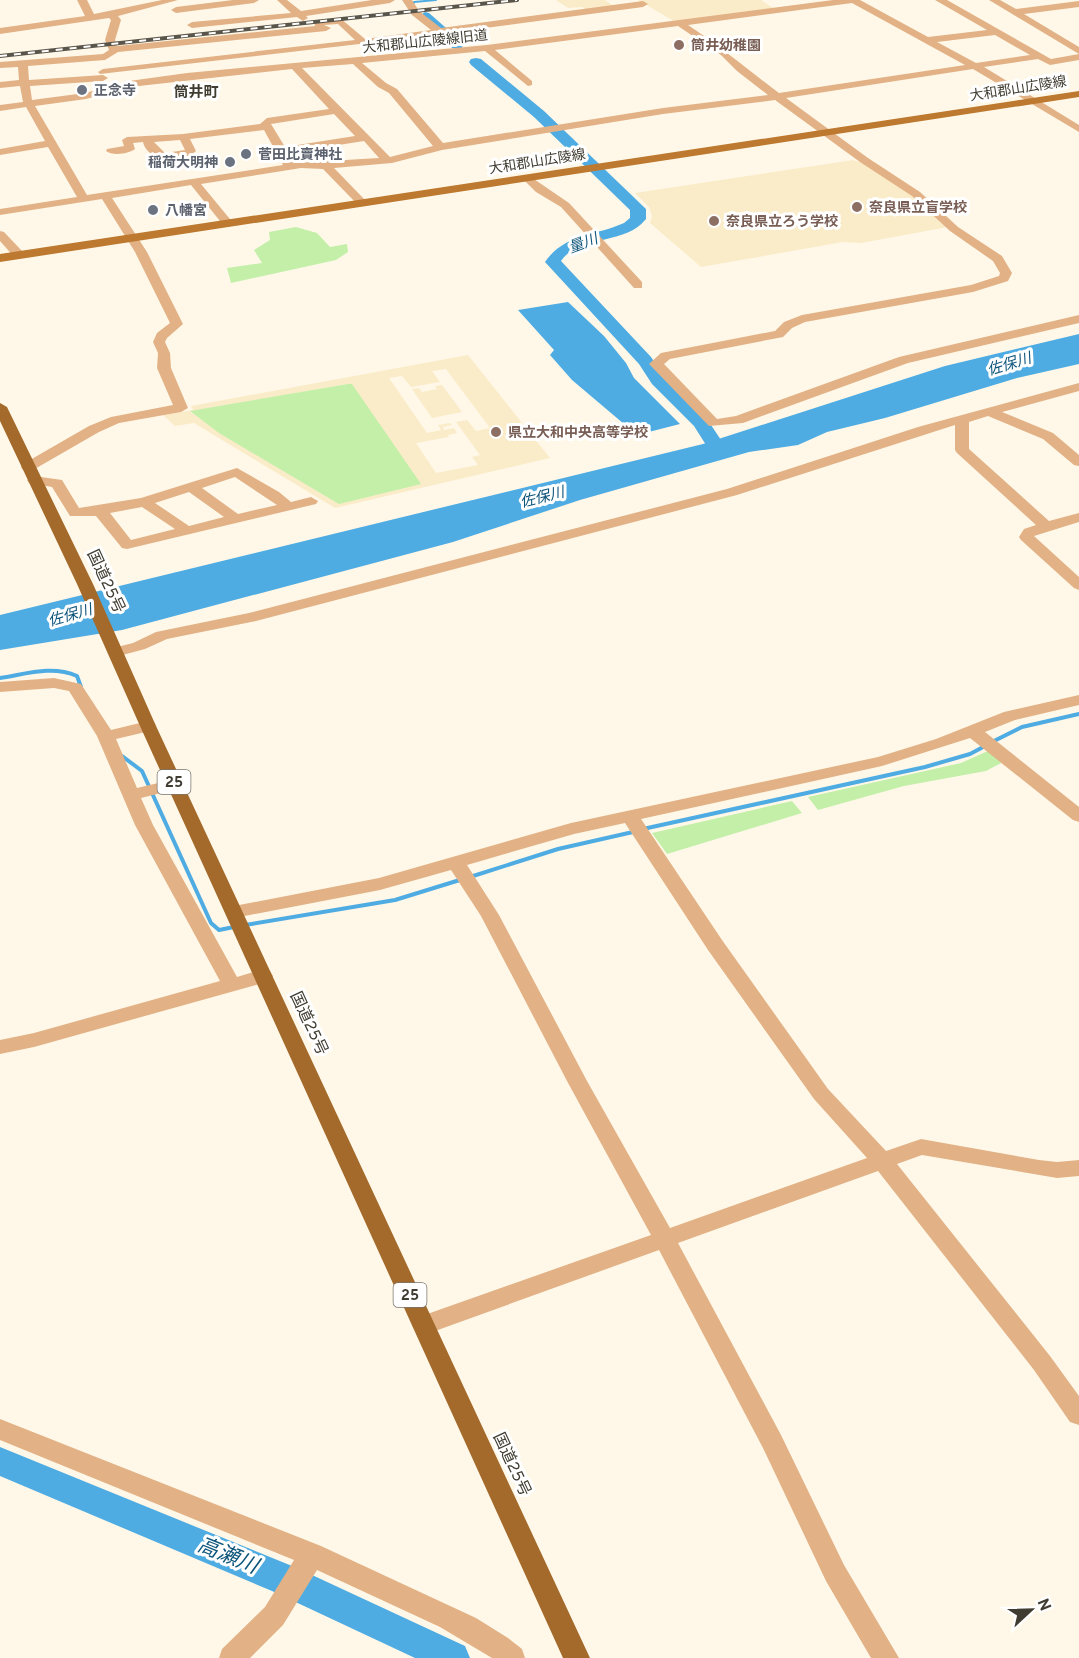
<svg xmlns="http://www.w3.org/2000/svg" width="1079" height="1658" font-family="Overpass,'Noto Sans JP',sans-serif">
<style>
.built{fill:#faecc9;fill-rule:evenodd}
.green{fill:#c3efa9}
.water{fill:#4face3}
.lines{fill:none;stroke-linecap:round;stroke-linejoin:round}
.stream-far1{stroke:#4face3;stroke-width:2}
.stream{stroke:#4face3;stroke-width:4}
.river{fill:#4face3;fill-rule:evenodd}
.minor{fill:#e2b286;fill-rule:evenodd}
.major{fill:#bd792f;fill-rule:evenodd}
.highway{fill:#a46a2b;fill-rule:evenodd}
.rail-casing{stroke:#5a554a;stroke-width:4}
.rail{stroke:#fff;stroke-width:2;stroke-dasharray:7;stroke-linecap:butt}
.education-dot{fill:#8d6e63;stroke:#fff;stroke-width:2}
.worship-dot{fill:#6b7280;stroke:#fff;stroke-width:2}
.labels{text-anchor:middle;stroke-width:6;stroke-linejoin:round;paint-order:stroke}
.far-street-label{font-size:14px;fill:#403c31;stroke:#fff}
.far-education-label{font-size:14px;font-weight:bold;fill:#785e54;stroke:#fff;text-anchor:start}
.far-worship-label{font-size:14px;font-weight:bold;fill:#5b616d;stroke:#fff;text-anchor:start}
.far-neighbourhood-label{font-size:15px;font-weight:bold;fill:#403c31;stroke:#fff}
.far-water-label{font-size:15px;font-style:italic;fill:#0d557a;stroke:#fff}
.shield{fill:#fff;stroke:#79766f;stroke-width:1.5}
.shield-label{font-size:15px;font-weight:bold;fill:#403c31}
.street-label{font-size:16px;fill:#403c31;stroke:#fff}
.near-water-label{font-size:21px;font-style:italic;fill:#0d557a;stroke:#fff}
</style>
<rect width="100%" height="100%" fill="#fff8e8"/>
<g class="built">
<path d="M556 0H605L615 7 588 11 582 7 568 8Z"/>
<path d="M638 0H761L775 9 677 23Z"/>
<path d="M853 160 865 164 913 195 948 227 861 243 843 242 701 267 650 223 652 216 649 207 635 193Z"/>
<path d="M468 355 550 458 335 508 194 423 175 426 163 415 193 410 191 406ZM446 369 490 428 476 431 467 420 456 422 480 455 472 457 478 465 436 473 416 443 449 437 448 435 457 433 454 428 444 430 443 427 452 425 450 423 438 425 441 430 427 433 389 378 402 376 411 387 440 382 432 371ZM348 384H352L355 490 190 412Z"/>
<path d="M442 385 462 412 432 418 412 389 419 388 422 392 437 389 435 386Z"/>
</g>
<g class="green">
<path d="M296 227 317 233 330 247 347 244 348 252 336 260 231 283 227 268 262 263 254 250 270 240 269 232Z"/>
<path d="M348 384H352L421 484 339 504 219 433 190 411Z"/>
<path d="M990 750 1003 762 986 771 904 786 818 810 808 797 961 763Z"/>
<path d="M792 801 802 813 667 854 652 833Z"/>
</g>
<g class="water">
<path d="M568 302 604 336 626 363 634 378 680 424 637 435 572 380 550 355 554 350 518 310Z"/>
<path d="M1079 334V364L1017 378 885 418 827 432 798 445 749 452 580 500 453 542 122 630 0 650V615L703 444 945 366Z"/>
</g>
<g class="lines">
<path class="stream-far1" d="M413 5 414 2 436 0"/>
<g class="stream">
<path d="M0 678C26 674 52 665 77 676L81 687"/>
<path d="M992 742 1022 727 1079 714"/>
<path d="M122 756 142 771 211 923 219 930 234 927"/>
<path d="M643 829 925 767 970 754 985 746"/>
<path d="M470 877 558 849 633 832"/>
<path d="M245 925 395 900 463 879"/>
</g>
<g class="river">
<path d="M425 12 429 13 462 42 463 45 462 48H452L421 19 419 16Z"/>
<path d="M476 58 481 59 544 111 646 209V219C625 246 579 234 561 261L651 357 664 376 707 419 729 452 727 456H713L694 426 652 384 639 364 545 262C564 234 595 236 624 223L630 218V210L534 117 471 65 469 62 471 59Z"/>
<path d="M0 1447 297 1568 465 1646 470 1658H415L272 1591 0 1476Z"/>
</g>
<g class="minor">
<path d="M77 0H87L94 14 162 0H178L118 16 121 20 115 40 117 46 315 26 314 21 340 18 365 39 431 30 412 15 402 0H412L419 11 441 28 643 1 648 4 643 7 447 33 451 37 446 40 437 35 100 74 98 72 103 69 355 40 338 24 324 25 331 28 326 31 118 52 105 60 28 66 29 80 103 75 108 78 103 81 30 86 32 100 85 93 129 81 187 73 487 45 833 0H860L928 37 987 30 935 0H947L1051 59 1079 54V60L1050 65 1038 59 984 67 1079 125V132L973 69 786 98 868 158 920 192 958 227 1002 256 1012 273 1008 281 973 292 805 322 792 328 783 337 670 359 664 364 717 419 736 416 899 357 1079 315V323L908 363 743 423 709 426 649 364 661 353 775 331 784 322 802 315 971 285 999 276 1000 273 993 261 950 231 912 196 860 162 775 100 663 114 442 150 392 163 334 168 366 201V205H358L323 169 301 168 201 184 234 224 228 227 224 226 191 185 112 198 147 252 183 324 167 338 165 342 170 353 171 368 188 408 181 412 119 423 99 432 33 470H23L21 467 23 464 89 426 111 417 173 405 157 368 158 353 153 342 157 333 170 323 135 252 102 199 0 215V209L77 197 48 147 0 155V149L45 141 26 107 0 111V105L23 102 20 86 0 88V82L19 80 18 67 0 68V62L103 54 109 50 105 40 111 20 109 18 0 34V28L85 16ZM852 3 965 65 779 93C748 70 720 46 688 25ZM678 26 721 55 737 71 768 95 663 108 443 143 397 89 386 83 362 63 485 51 528 86 532 85V81L495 50ZM995 35 1030 55 976 63 937 42ZM353 64 378 87 389 93 433 146 390 157 302 68ZM292 69 329 109 267 118 260 124 183 134 127 137 122 140 124 146 107 149 106 151C112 156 129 154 135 149L133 143 143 142C148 163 183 163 196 151L190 139 264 130 283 165 87 195 35 106 86 99 130 87ZM334 114 355 136 285 147 271 124ZM180 140 185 150 165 153 154 142ZM364 141 379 158 294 163 288 153Z"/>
<path d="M233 0H259L254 3 176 13 171 10 176 7Z"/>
<path d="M277 0H287L301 11 372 0H395L390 3 306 16 308 18 303 21 297 17 192 28 187 25 192 22 291 13Z"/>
<path d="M989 0H1000L1016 9 1079 1V7L1024 14 1079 47V54Z"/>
<path d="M528 175 569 203 642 282V288H634L561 207 536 192 522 178Z"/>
<path d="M0 231 4 232 23 252V258H15L0 241Z"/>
<path d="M1079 383V391L1002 412 1053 433 1079 455V466L1074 465 1043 439 988 416 969 422V449L1049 521 1079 513V522L1034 536 1079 577V590L1074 588 1021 540 1019 537 1024 529 1036 525 957 453 955 450V425L737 495 256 621 167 639 145 649 115 657 107 652 109 649 133 643 156 632 249 613 727 489 918 427Z"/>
<path d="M237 468 279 492 291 502 311 497 318 501 316 504 127 549 122 548 96 516H70L52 487 29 483 27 480 34 476 62 480 79 508 141 498ZM235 477 277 505 238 514 202 488ZM189 492 224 517 189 526 155 503ZM142 507 175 529 131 540 110 513Z"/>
<path d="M54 678 81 684 111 730 148 721 154 722 156 726 154 730 116 739 137 788 175 779 181 780 184 784 181 788 141 798 153 825 237 977 263 969 270 971 273 976 270 981 34 1047 0 1054V1040L34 1033 220 981 135 825 97 736 69 691 54 688 0 692V682Z"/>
<path d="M1079 695V705L1015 720 985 732 1079 807V822L1073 820 970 738 882 766 641 819 722 940 828 1089 886 1151 921 1139 1039 1160 1057 1162 1079 1160V1176L1057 1178 922 1155 897 1164 1050 1356 1079 1396V1425L1070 1422 1034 1370 878 1171 678 1243 781 1435 844 1565 899 1658H871L826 1581 763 1448 659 1250 424 1335 416 1332 412 1325 416 1318 651 1235 567 1081 481 916 451 870 380 890 234 918 227 916 225 912 227 908 234 906 379 878 571 823 878 757 936 739 1004 712ZM625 823 708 950 814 1099 867 1158 670 1228 587 1081 499 915 467 865 574 834Z"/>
<path d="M0 1419 321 1546 476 1618 508 1638 522 1649 525 1658H492L440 1627 317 1570 283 1625 250 1658H219L222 1649 265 1607 294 1560 0 1440Z"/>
</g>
<path class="major" d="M1079 91V97L0 262V254Z"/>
<path class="highway" d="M0 403 7 407 93 584 156 726 590 1658H563L140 726 77 584 0 421Z"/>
<g class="rail-casing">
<path id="rail" d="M0 56 517 0"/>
</g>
<use href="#rail" class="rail"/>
</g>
<g class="education-dot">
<circle cx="679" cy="45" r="6"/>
<circle cx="857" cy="207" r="6"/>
<circle cx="714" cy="221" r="6"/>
<circle cx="496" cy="432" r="6"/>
</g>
<g class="worship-dot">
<circle cx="82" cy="90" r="6"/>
<circle cx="246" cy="154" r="6"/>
<circle cx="230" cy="162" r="6"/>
<circle cx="153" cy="210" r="6"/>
</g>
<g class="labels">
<g class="far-street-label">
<text transform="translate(425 41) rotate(-6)" y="5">大和郡山広陵線旧道</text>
<text transform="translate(1018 88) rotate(-9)" y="5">大和郡山広陵線</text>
<text transform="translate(537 161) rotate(-9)" y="5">大和郡山広陵線</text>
</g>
<g class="far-education-label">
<text x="691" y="50">筒井幼稚園</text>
<text x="869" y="212">奈良県立盲学校</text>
<text x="726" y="226">奈良県立ろう学校</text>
<text x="508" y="437">県立大和中央高等学校</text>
</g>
<g class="far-worship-label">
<text x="94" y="95">正念寺</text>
<text x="258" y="159">菅田比賣神社</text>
<text x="218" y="167" text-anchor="end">稲荷大明神</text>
<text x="165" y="215">八幡宮</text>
</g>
<g class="far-neighbourhood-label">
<text x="196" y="97">筒井町</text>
</g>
<g class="far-water-label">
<text transform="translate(583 243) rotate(-21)" y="5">量川</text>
<text transform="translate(1009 364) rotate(-17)" y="5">佐保川</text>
<text transform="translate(542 497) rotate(-14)" y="5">佐保川</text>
<text transform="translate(70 615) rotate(-16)" y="5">佐保川</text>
</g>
<g class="shield">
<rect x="157.5" y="770" width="33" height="24" rx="4.5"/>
<rect x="393.5" y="1283" width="33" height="24" rx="4.5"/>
</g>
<g class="shield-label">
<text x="174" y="787">25</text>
<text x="410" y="1300">25</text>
</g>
<g class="street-label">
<text transform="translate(107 581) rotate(65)" y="6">国道25号</text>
<text transform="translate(310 1023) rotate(65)" y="6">国道25号</text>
<text transform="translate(513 1464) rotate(65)" y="6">国道25号</text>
</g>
<g class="near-water-label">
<text transform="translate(228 1555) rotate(22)" y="7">高瀬川</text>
</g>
</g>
<g transform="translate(1031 1610) rotate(68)" stroke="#ffffff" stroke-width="4.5" paint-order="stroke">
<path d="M0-4.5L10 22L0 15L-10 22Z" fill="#403c31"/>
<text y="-9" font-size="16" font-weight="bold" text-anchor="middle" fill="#403c31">N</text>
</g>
</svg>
